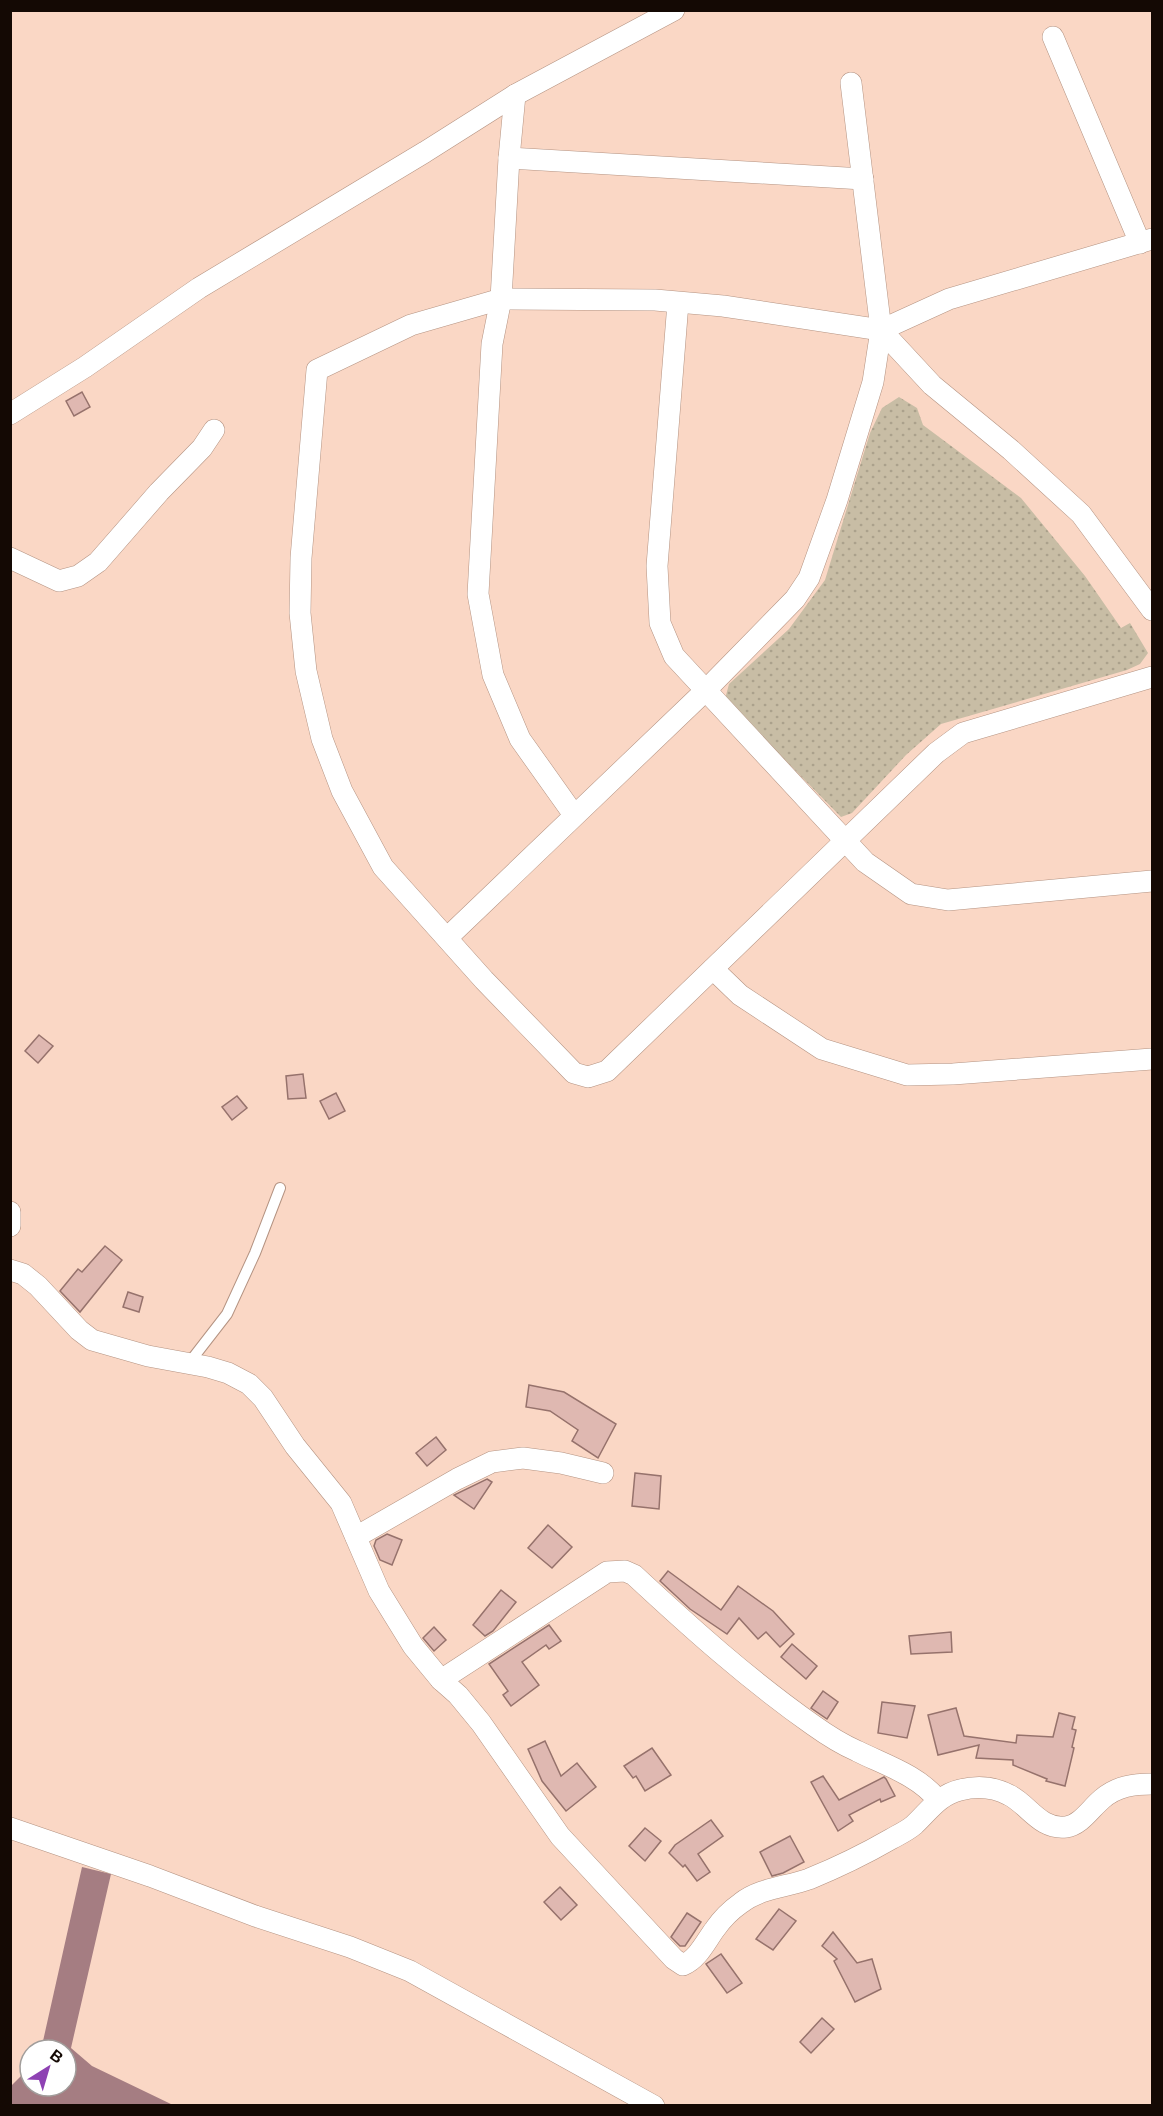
<svg xmlns="http://www.w3.org/2000/svg" width="1163" height="2116" font-family="Helvetica,sans-serif">
<style>
.grass{fill:url(#grass-dots)}
.water{fill:#a57d82}
.building{fill:#dfb8b1;stroke:#96726c;stroke-width:1.5}
.lines{fill:none;stroke-linecap:round;stroke-linejoin:round}
.lane-casing{stroke:#b49382;stroke-width:12}
.street-casing{stroke:#b49382;stroke-width:22}
.lane{stroke:#fff;stroke-width:10}
.street{stroke:#fff;stroke-width:21}
</style>
<defs>
<pattern id="grass-dots" width="8" height="8" patternUnits="userSpaceOnUse" patternTransform="scale(1.5)"><rect width="8" height="8" fill="#c8bda5"/><path d="M2 2h.1M6 6h.1" fill="none" stroke="#aba18c" stroke-width="1.8" stroke-linecap="round"/></pattern>
</defs>
<rect width="100%" height="100%" fill="#fad7c5"/>
<path class="grass" d="M899 397 917 408 923 425 1021 498 1085 576 1121 628 1130 623 1148 653 1140 664 1127 670 941 724 906 755 852 813 841 817 725 699 729 684 789 629 825 580 870 433 882 408Z"/>
<path class="water" d="M82 1867 111 1874 71 2048 92 2066 173 2105H11V2086L30 2067V2086H66V2050H41Z"/>
<g class="building">
<path d="M82 392 90 407 74 416 66 401Z"/>
<path d="M39 1035 53 1046 38 1063 25 1051Z"/>
<path d="M303 1074 306 1098 288 1099 286 1076Z"/>
<path d="M336 1093 345 1111 329 1119 320 1101Z"/>
<path d="M237 1096 247 1108 232 1120 222 1107Z"/>
<path d="M105 1246 122 1260 80 1312 60 1291 78 1269 82 1272Z"/>
<path d="M128 1292 143 1297 139 1312 123 1307Z"/>
<path d="M529 1385 564 1392 616 1424 598 1458 572 1441 578 1430 550 1411 526 1407Z"/>
<path d="M436 1437 446 1450 427 1466 416 1453Z"/>
<path d="M635 1473 661 1476 659 1509 632 1506Z"/>
<path d="M487 1479 492 1482 474 1509 454 1495Z"/>
<path d="M548 1525 572 1547 552 1568 528 1548Z"/>
<path d="M387 1534 402 1540 392 1565 380 1560 374 1546 376 1540Z"/>
<path d="M668 1571 721 1610 738 1586 773 1611 794 1634 780 1647 766 1632 758 1639 739 1618 727 1634 690 1609 660 1581Z"/>
<path d="M501 1590 516 1602 493 1631 485 1636 473 1625Z"/>
<path d="M549 1625 561 1641 549 1649 546 1645 522 1662 539 1685 511 1706 503 1695 508 1691 489 1664Z"/>
<path d="M434 1627 446 1640 434 1651 423 1638Z"/>
<path d="M951 1632 952 1652 911 1654 909 1636Z"/>
<path d="M792 1644 817 1666 806 1679 781 1657Z"/>
<path d="M823 1691 838 1702 827 1719 811 1708Z"/>
<path d="M882 1702 915 1706 907 1738 878 1733Z"/>
<path d="M956 1708 964 1736 1016 1743 1017 1735 1053 1737 1059 1713 1075 1717 1072 1729 1076 1730 1072 1747 1074 1748 1065 1786 1046 1781 1047 1779 1013 1765V1760L976 1758 979 1745 938 1755 928 1715Z"/>
<path d="M545 1741 561 1776 577 1763 596 1787 566 1811 542 1781 528 1749Z"/>
<path d="M652 1748 671 1775 645 1791 636 1776 633 1778 624 1766Z"/>
<path d="M823 1776 839 1800 884 1777 886 1779 895 1796 881 1802 880 1799 849 1815 853 1821 838 1831 811 1782Z"/>
<path d="M711 1820 723 1836 698 1854 710 1872 697 1881 685 1865 683 1867 669 1853 675 1845Z"/>
<path d="M645 1828 661 1841 645 1861 629 1846Z"/>
<path d="M790 1836 804 1862 783 1873 772 1876 760 1852Z"/>
<path d="M560 1887 577 1905 561 1920 544 1902Z"/>
<path d="M779 1909 796 1921 773 1950 756 1939Z"/>
<path d="M687 1913 701 1922 685 1946H680L671 1937Z"/>
<path d="M833 1932 857 1963 872 1959 881 1989 855 2002 834 1961 837 1959 822 1946Z"/>
<path d="M721 1954 742 1983 727 1993 706 1964Z"/>
<path d="M822 2018 834 2029 811 2053 800 2042Z"/>
</g>
<g class="lines">
<g class="lane-casing">
<path id="lane" d="M189 1363 227 1314 255 1253 280 1188"/>
</g>
<g class="street-casing">
<g id="street">
<path d="M1053 37 1140 243"/>
<path d="M515 95 509 158 501 299 492 344 478 594 493 675 520 739 574 815"/>
<path d="M509 158 863 179"/>
<path d="M1152 239 949 299 881 330 723 306 655 300 501 299 411 325 317 370 301 558 300 613 306 671 322 739 342 791 383 867 484 980 574 1073 588 1077 607 1071 936 753 963 733 1152 677"/>
<path d="M678 303 657 566 660 623 674 656 865 862 911 894 948 900 1152 881"/>
<path d="M881 330 932 385 1011 450 1081 514 1152 610"/>
<path d="M10 414 85 367 199 288 425 152 515 95 674 10"/>
<path d="M10 558 59 581 78 576 98 562 159 492 202 448 214 430"/>
<path d="M447 938 705 691 795 599 809 578 837 500 873 382 881 330 851 83"/>
<path d="M713 969 740 995 822 1049 907 1075 953 1074 1152 1059"/>
<path d="M10 1212V1226"/>
<path d="M10 1270 23 1274 38 1286 79 1330 92 1340 148 1356 208 1367 228 1373 249 1384 263 1398 295 1446 341 1503 379 1591 413 1646 441 1680 458 1695 481 1723 560 1836 674 1959 683 1965C698 1959 706 1941 715 1929 722 1919 731 1910 741 1903 760 1888 787 1887 809 1879 836 1868 865 1854 891 1839 898 1835 907 1831 914 1825 929 1811 939 1795 960 1790 976 1786 994 1787 1009 1795 1029 1805 1040 1830 1066 1827 1081 1825 1091 1808 1102 1799 1117 1786 1134 1784 1152 1784"/>
<path d="M356 1537 457 1479 492 1462 523 1458 561 1463 603 1473"/>
<path d="M441 1680 607 1572 625 1571 634 1575C691 1628 749 1680 813 1725 827 1735 841 1744 857 1751 885 1765 918 1775 938 1800"/>
<path d="M10 1828 150 1876 255 1916 350 1947 410 1971 654 2106"/>
</g>
</g>
<use href="#lane" class="lane"/>
<use href="#street" class="street"/>
</g>
<rect width="1163" height="2116" fill="none" stroke="#140904" stroke-width="24"/>
<g transform="translate(48 2068) rotate(37)"><circle r="28" fill="#ffffff" stroke="#a19d9b" stroke-width="1.5"/>
<path d="M0-4.5L10 22L0 15L-10 22Z" fill="#8e42b3"/>
<text y="-9" font-size="16" font-weight="bold" text-anchor="middle" fill="#140904">B</text>
</g>
</svg>
